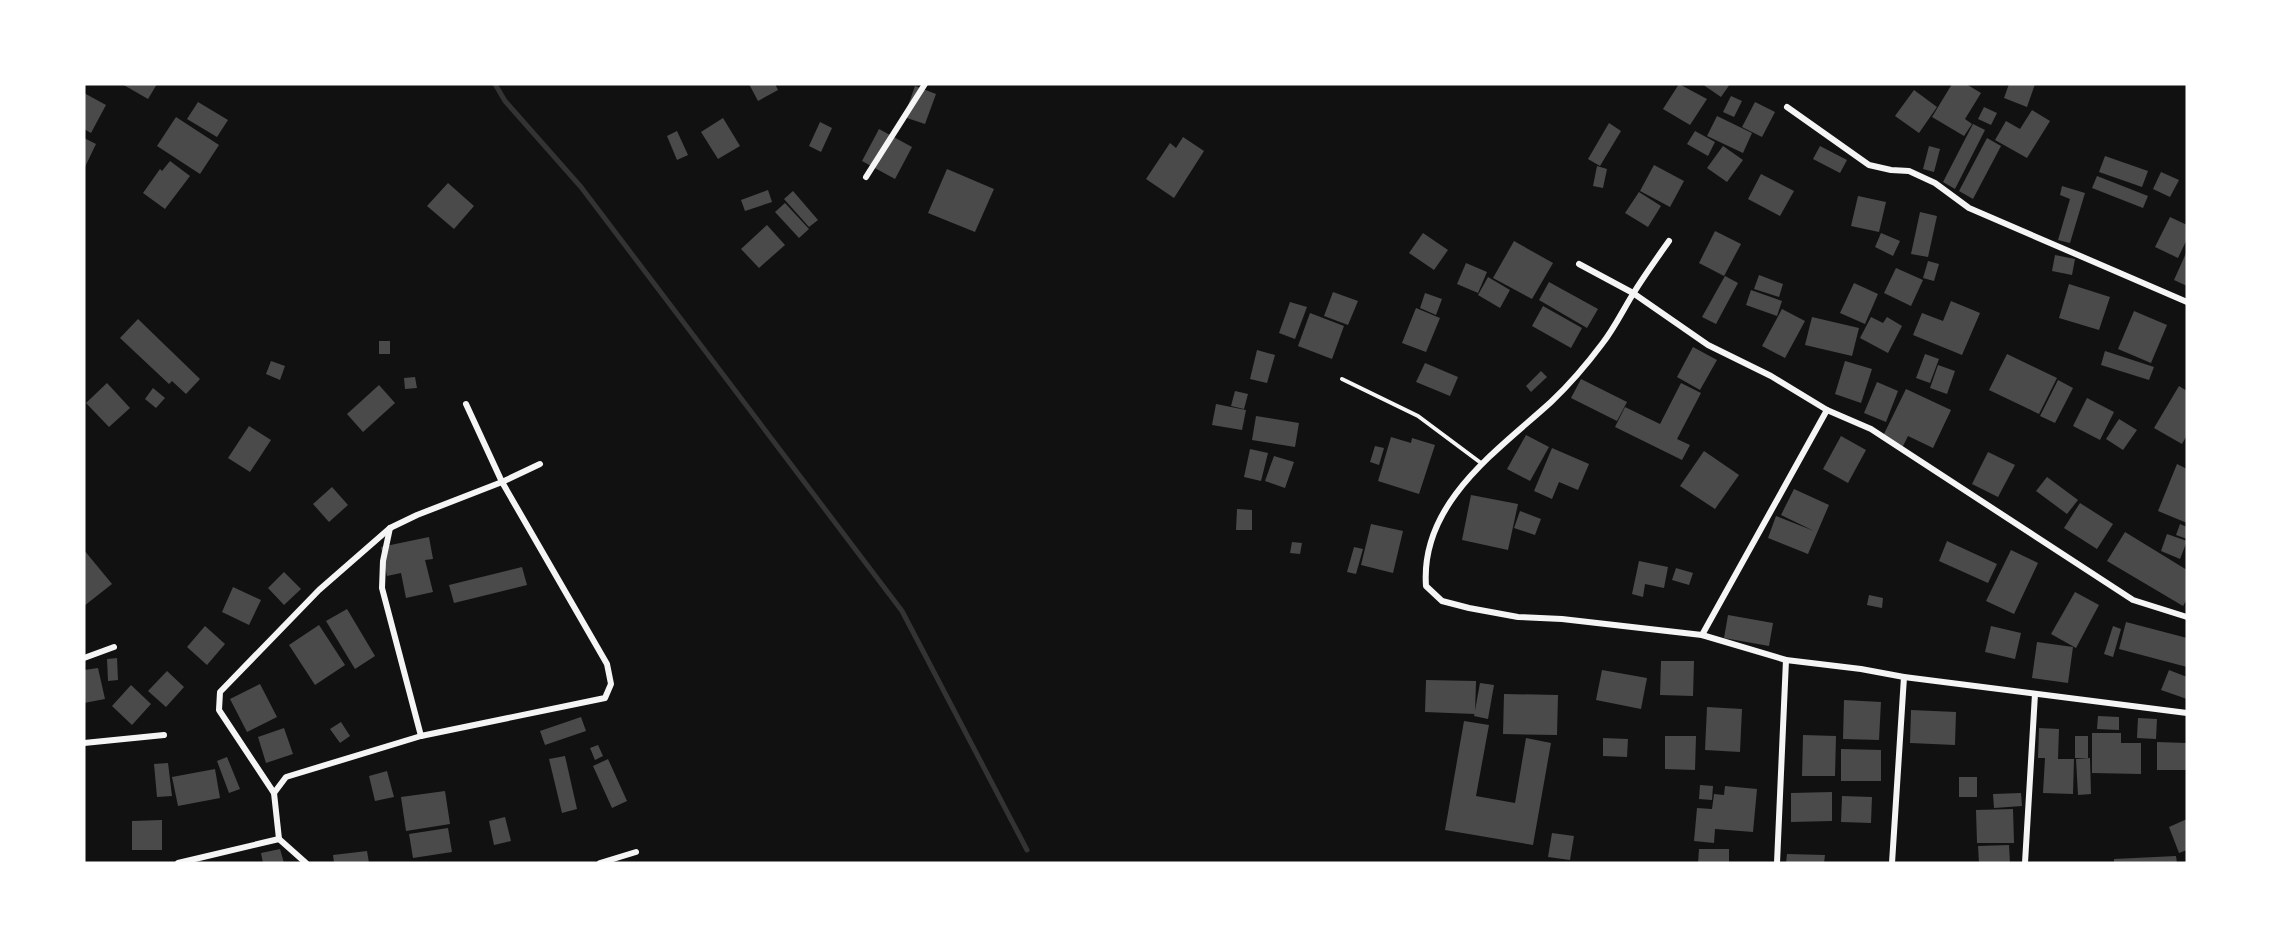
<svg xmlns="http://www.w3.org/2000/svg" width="2271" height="947" font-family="'Alegreya Sans',sans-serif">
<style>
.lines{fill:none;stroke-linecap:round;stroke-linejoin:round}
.stream{stroke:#333;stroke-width:5}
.building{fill:#4a4a4a}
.service{stroke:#f5f5f5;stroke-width:4}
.minor{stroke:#f5f5f5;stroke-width:6}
</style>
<rect width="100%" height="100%" fill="#111"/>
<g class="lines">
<path class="stream" d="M495 84 505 101 581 187 902 611 1027 850"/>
</g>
<g class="building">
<path d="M122 84H157L148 99Z"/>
<path d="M749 84H775L778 90 758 101Z"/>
<path d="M1679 84 1707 99 1690 125 1663 109Z"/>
<path d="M1702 84H1730L1721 97Z"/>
<path d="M1952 84H1966L1981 93 1965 119 1972 124 1964 136 1932 117Z"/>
<path d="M2009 84H2035L2027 107 2004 98Z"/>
<path d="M915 86 936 94 925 124 904 117Z"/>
<path d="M1914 90 1937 107 1919 133 1895 116Z"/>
<path d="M84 93 106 105 91 133 84 129Z"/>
<path d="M1731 96 1742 101 1734 117 1723 112Z"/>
<path d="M198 102 228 120 217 137 187 119Z"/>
<path d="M1755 102 1775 112 1762 137 1742 127Z"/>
<path d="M1984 107 1997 113 1991 125 1978 119Z"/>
<path d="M2032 110 2050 121 2027 158 1995 140 2006 121 2020 129Z"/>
<path d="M1717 116 1752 133 1743 153 1707 136Z"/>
<path d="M176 117 219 145 200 174 157 146Z"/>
<path d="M723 118 740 146 718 159 701 132Z"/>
<path d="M820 122 832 128 821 152 809 146Z"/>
<path d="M1609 123 1621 131 1600 166 1588 159Z"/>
<path d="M1973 124 1985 130 1955 189 1943 182Z"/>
<path d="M879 129 912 147 895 179 862 161Z"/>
<path d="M677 131 688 155 677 160 667 136Z"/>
<path d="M1695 131 1715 142 1708 156 1687 144Z"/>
<path d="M1183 137 1204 151 1174 198 1146 179 1170 143 1176 148Z"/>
<path d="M84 138 96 144 84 169Z"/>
<path d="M1987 138 2001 146 1973 199 1959 191Z"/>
<path d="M1723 146 1743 160 1727 182 1707 168Z"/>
<path d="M1820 146 1847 160 1840 173 1813 159Z"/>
<path d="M1929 146 1940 149 1934 172 1923 169Z"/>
<path d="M2105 156 2148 171 2142 187 2099 172Z"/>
<path d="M170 161 190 176 165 209 143 193 160 169 162 171Z"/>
<path d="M1654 165 1684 181 1670 207 1640 191Z"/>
<path d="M1597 166 1607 169 1603 188 1593 186Z"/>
<path d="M947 169 994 189 975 232 928 213Z"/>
<path d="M2161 172 2179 180 2170 197 2153 189Z"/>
<path d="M1761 174 1794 191 1780 216 1748 199Z"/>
<path d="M2097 176 2148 196 2143 208 2092 188Z"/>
<path d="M448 183 474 206 454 229 427 206Z"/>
<path d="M2062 186 2085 193 2070 243 2058 240 2070 199 2060 195Z"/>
<path d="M768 190 772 202 745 211 741 200Z"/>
<path d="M793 191 818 220 809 227 784 199Z"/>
<path d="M1639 192 1661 206 1648 227 1625 213Z"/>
<path d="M1858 196 1886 202 1879 232 1851 226Z"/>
<path d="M785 203 809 229 799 238 775 212Z"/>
<path d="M1920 212 1937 216 1928 257 1911 254Z"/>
<path d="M2170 217 2187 225V239L2178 258 2155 247Z"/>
<path d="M767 225 785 245 759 268 741 249Z"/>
<path d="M1715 231 1741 244 1724 276 1699 263Z"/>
<path d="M1423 233 1448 250 1434 270 1409 253Z"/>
<path d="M1881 233 1900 241 1893 256 1875 247Z"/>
<path d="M1514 241 1553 263 1532 299 1493 278Z"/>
<path d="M2187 251V286L2174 280Z"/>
<path d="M2055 255 2075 259 2072 275 2052 271Z"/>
<path d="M1928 261 1939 264 1934 281 1923 278Z"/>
<path d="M1466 263 1487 272 1478 293 1457 284Z"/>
<path d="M1896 268 1923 280 1911 306 1884 293Z"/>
<path d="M1759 275 1783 284 1779 297 1754 289Z"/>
<path d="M1725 276 1738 283 1716 324 1702 317Z"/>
<path d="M1488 277 1510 290 1500 308 1478 295Z"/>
<path d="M1549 282 1598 309 1587 328 1539 300Z"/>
<path d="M1854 283 1878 294 1865 324 1840 313Z"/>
<path d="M2069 284 2110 297 2099 330 2059 318Z"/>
<path d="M1751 290 1782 301 1777 316 1746 305Z"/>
<path d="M1333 292 1358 301 1348 325 1324 316Z"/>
<path d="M1425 293 1442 299 1436 315 1420 308Z"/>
<path d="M1951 301 1980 313 1962 355 1913 335 1922 313 1943 321Z"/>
<path d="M1290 302 1307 307 1295 339 1279 333Z"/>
<path d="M1543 306 1582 328 1571 348 1532 326Z"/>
<path d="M1416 308 1440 318 1426 352 1402 343Z"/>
<path d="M1782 309 1805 321 1785 358 1762 346Z"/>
<path d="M2134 311 2167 325 2151 363 2118 349Z"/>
<path d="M1310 313 1344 326 1332 359 1298 346Z"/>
<path d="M1812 317 1859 328 1852 356 1805 345Z"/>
<path d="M1871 317 1883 323 1887 317 1902 326 1888 353 1860 338Z"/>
<path d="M138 319 200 379 186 394 172 381 169 384 120 338Z"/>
<rect x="379" y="341" width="11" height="13"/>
<path d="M1693 347 1717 360 1700 390 1677 377Z"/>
<path d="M1257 350 1275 355 1267 383 1250 379Z"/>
<path d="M2105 351 2154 367 2149 380 2101 365Z"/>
<path d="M1925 354 1939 359 1930 383 1916 378Z"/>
<path d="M2007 354 2057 378 2039 414 1989 390Z"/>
<path d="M271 361 285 366 280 380 266 374Z"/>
<path d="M1845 361 1872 369 1861 403 1835 394Z"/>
<path d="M1425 363 1458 377 1450 396 1416 382Z"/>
<path d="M1938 365 1955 371 1947 394 1930 388Z"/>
<path d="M1541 371 1547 377 1531 392 1526 386Z"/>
<path d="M415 377 417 388 405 389 404 378Z"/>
<path d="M1581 379 1627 402 1617 421 1571 398Z"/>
<path d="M2058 380 2073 388 2055 423 2040 416Z"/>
<path d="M1877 382 1898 391 1886 422 1864 413Z"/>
<path d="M107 383 130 408 109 427 86 403Z"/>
<path d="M1681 383 1701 393 1677 439 1690 445 1682 460 1615 427 1625 407 1660 424Z"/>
<path d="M379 385 395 403 363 432 347 414Z"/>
<path d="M2179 386 2187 391V435L2182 444 2154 428Z"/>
<path d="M153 388 165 398 156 408 145 399Z"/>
<path d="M1906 389 1951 410 1933 448 1908 436 1902 448 1882 438Z"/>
<path d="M1235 391 1248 394 1244 409 1231 406Z"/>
<path d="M2087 398 2114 412 2100 440 2073 426Z"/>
<path d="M1216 404 1246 410 1242 430 1212 425Z"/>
<path d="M1256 416 1299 423 1295 447 1252 440Z"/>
<path d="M2119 419 2137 430 2123 450 2106 439Z"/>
<path d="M249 426 271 440 250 472 228 458Z"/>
<path d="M1526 435 1549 447 1530 481 1507 469Z"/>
<path d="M1841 436 1866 450 1848 483 1823 469Z"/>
<path d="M1391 437 1411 443 1412 438 1435 445 1419 494 1378 481Z"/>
<path d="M1375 446 1384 448 1379 465 1370 462Z"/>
<path d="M1552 448 1589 464 1578 490 1559 482 1552 499 1534 491Z"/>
<path d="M1250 449 1268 453 1261 481 1244 477Z"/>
<path d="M1704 451 1739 475 1715 509 1680 486Z"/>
<path d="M1988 452 2015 465 1998 497 1972 484Z"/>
<path d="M1274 456 1294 462 1285 488 1265 481Z"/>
<path d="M2177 464 2187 469V523L2158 511Z"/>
<path d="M2047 477 2078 500 2067 514 2036 491Z"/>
<path d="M332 487 348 505 329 522 313 504Z"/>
<path d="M1794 489 1829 505 1808 554 1768 538 1776 516 1814 531 1781 515Z"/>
<path d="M1471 495 1518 504 1508 550 1462 540Z"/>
<path d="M2080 503 2113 524 2097 549 2064 528Z"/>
<path d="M1237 509 1252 510V530H1236Z"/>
<path d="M1520 511 1541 519 1535 535 1514 528Z"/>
<path d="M1371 524 1403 531 1393 573 1361 565Z"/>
<path d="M2180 524 2187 527V539L2176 535Z"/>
<path d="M2125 532 2187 570V599L2183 606 2107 561Z"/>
<path d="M2167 534 2187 541 2180 559 2161 551Z"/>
<path d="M429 537 433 559 425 560 433 592 406 598 401 573 387 576 381 547Z"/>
<path d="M1947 541 1997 564 1988 583 1939 561Z"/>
<path d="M1292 542 1302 543 1300 554 1290 553Z"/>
<path d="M1354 547 1363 549 1356 574 1347 572Z"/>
<path d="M84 550 112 584 84 606Z"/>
<path d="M2011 550 2038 563 2014 614 1986 601Z"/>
<path d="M1639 561 1668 567 1664 588 1645 584 1643 597 1632 594Z"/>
<path d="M522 567 527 585 454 603 449 585Z"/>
<path d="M1676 568 1693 573 1689 585 1672 580Z"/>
<path d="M284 572 301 589 284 605 268 588Z"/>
<path d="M233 587 261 600 249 625 222 612Z"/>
<path d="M2075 592 2099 605 2076 648 2051 634Z"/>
<path d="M1869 595 1883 598 1882 608 1867 605Z"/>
<path d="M347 609 375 656 355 669 326 621Z"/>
<path d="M1728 615 1773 623 1769 646 1724 638Z"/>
<path d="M2126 622 2187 638V667L2119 649Z"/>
<path d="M319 625 345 665 315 685 289 645Z"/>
<path d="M205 626 225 644 207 665 187 647Z"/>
<path d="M1991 626 2021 633 2015 659 1985 652Z"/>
<path d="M2113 626 2121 629 2113 657 2104 654Z"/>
<path d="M2037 642 2073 647 2068 683 2032 678Z"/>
<path d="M117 658 118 680 108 681 107 659Z"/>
<path d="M1661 661H1694L1693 696 1660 695Z"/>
<path d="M98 668 105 699 84 703V670Z"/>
<path d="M1602 670 1647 678 1641 709 1596 700Z"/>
<path d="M2169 670 2187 677V699L2161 690Z"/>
<path d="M167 671 184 687 166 707 148 691Z"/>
<path d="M1426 680 1476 681 1475 714 1425 712Z"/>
<path d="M1480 683 1494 685 1488 719 1474 716Z"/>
<path d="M260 684 277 717 247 732 230 699Z"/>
<path d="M131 685 151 704 132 725 112 706Z"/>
<path d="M1504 694 1558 695 1557 735 1503 734Z"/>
<path d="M1844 700 1881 702 1879 740 1843 739Z"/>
<path d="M1707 707 1742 709 1740 752 1705 750Z"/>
<path d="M1911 710 1956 712 1955 745 1910 743Z"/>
<path d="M2098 716 2119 717V730L2097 729Z"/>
<path d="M581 717 586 731 545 745 540 731Z"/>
<path d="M2138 718 2157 719 2156 739 2137 738Z"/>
<path d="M1464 721 1489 725 1476 796 1515 803 1526 738 1551 743 1533 845 1445 830Z"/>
<path d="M341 722 350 736 340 743 330 729Z"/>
<path d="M284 728 293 754 266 763 258 737Z"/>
<path d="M2039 728 2059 729 2058 759H2074L2073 794 2043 793 2045 758H2038Z"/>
<path d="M2092 733H2121V743H2141V774L2092 773Z"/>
<path d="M1803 735 1836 736 1835 776H1802Z"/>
<path d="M1665 736H1696L1695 770 1665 769Z"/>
<rect x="2075" y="736" width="13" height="22"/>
<path d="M1603 738 1628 739 1627 757 1603 756Z"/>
<path d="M2157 742 2187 743V770H2157Z"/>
<path d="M598 745 603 756 595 760 590 748Z"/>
<path d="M1841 749 1881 750V781H1841Z"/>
<path d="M565 756 577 809 562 813 549 759Z"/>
<path d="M227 757 240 789 229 793 217 761Z"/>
<path d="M2090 758 2091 794 2078 795 2076 759Z"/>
<path d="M608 759 627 801 612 808 593 766Z"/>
<path d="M168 763 172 796 157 797 154 764Z"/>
<path d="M215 769 220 798 178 806 172 777Z"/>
<path d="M387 771 394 797 375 801 369 776Z"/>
<rect x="1959" y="777" width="18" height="20"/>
<path d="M1700 785 1713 786 1712 800 1699 799Z"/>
<path d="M1725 786 1757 789 1753 832 1715 829 1714 843 1694 841 1697 808 1712 809 1714 794 1724 795Z"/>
<path d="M445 791 450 824 406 831 401 797Z"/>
<path d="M1832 792V821L1791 822V793Z"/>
<path d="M2021 793 2022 806 1994 808 1993 794Z"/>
<path d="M1842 796 1872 797 1871 823 1841 822Z"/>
<path d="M2013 809 2014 843H1977L1976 810Z"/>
<path d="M505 817 511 841 494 845 489 821Z"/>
<path d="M2187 819V850L2179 853 2169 827Z"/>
<path d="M162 820V850H132V821Z"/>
<path d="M448 828 452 852 413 858 409 834Z"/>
<path d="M1552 833 1574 836 1570 860 1548 857Z"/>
<path d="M2009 845 2010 863H1979L1978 846Z"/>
<path d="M280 849 284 863H263L261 853Z"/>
<path d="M1699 849H1729V863H1698Z"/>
<path d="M367 851 369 863H334L333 855Z"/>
<path d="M1787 854 1825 855 1824 863H1786Z"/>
<path d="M2176 856 2177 863H2114V859Z"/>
</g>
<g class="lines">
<path class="service" d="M1342 379 1418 416 1481 463"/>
<g class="minor">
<path d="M1787 107 1869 165 1891 170 1909 171 1935 183 1969 208 2187 302"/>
<path d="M866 177 925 84"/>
<path d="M1669 241C1657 258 1644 276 1633 294 1623 310 1614 329 1602 344 1587 364 1569 385 1551 402 1497 451 1420 503 1426 586L1442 601 1469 608 1518 617 1562 619 1702 635 1786 660 1861 669 1904 677 2187 713"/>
<path d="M1579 264 1633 293 1708 345 1771 376 1827 410 1871 429 2133 600 2187 617"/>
<path d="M390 528 383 561 382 588 421 736"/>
<path d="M1702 635 1827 410"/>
<path d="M84 658 114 647"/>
<path d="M84 743 164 735"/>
<path d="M274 793 219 710 220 692 319 590 390 528 417 515 502 482 540 464"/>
<path d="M178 863 279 839"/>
<path d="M306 863 279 839 274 793 286 777 421 736 605 698 611 684 607 664 502 482 466 404"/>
<path d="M600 863 636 852"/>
<path d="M1777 863 1786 660"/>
<path d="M1892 863 1904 677"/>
<path d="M2025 863 2035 694"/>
</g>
</g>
<rect width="2271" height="947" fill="none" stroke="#ffffff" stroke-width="171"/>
</svg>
